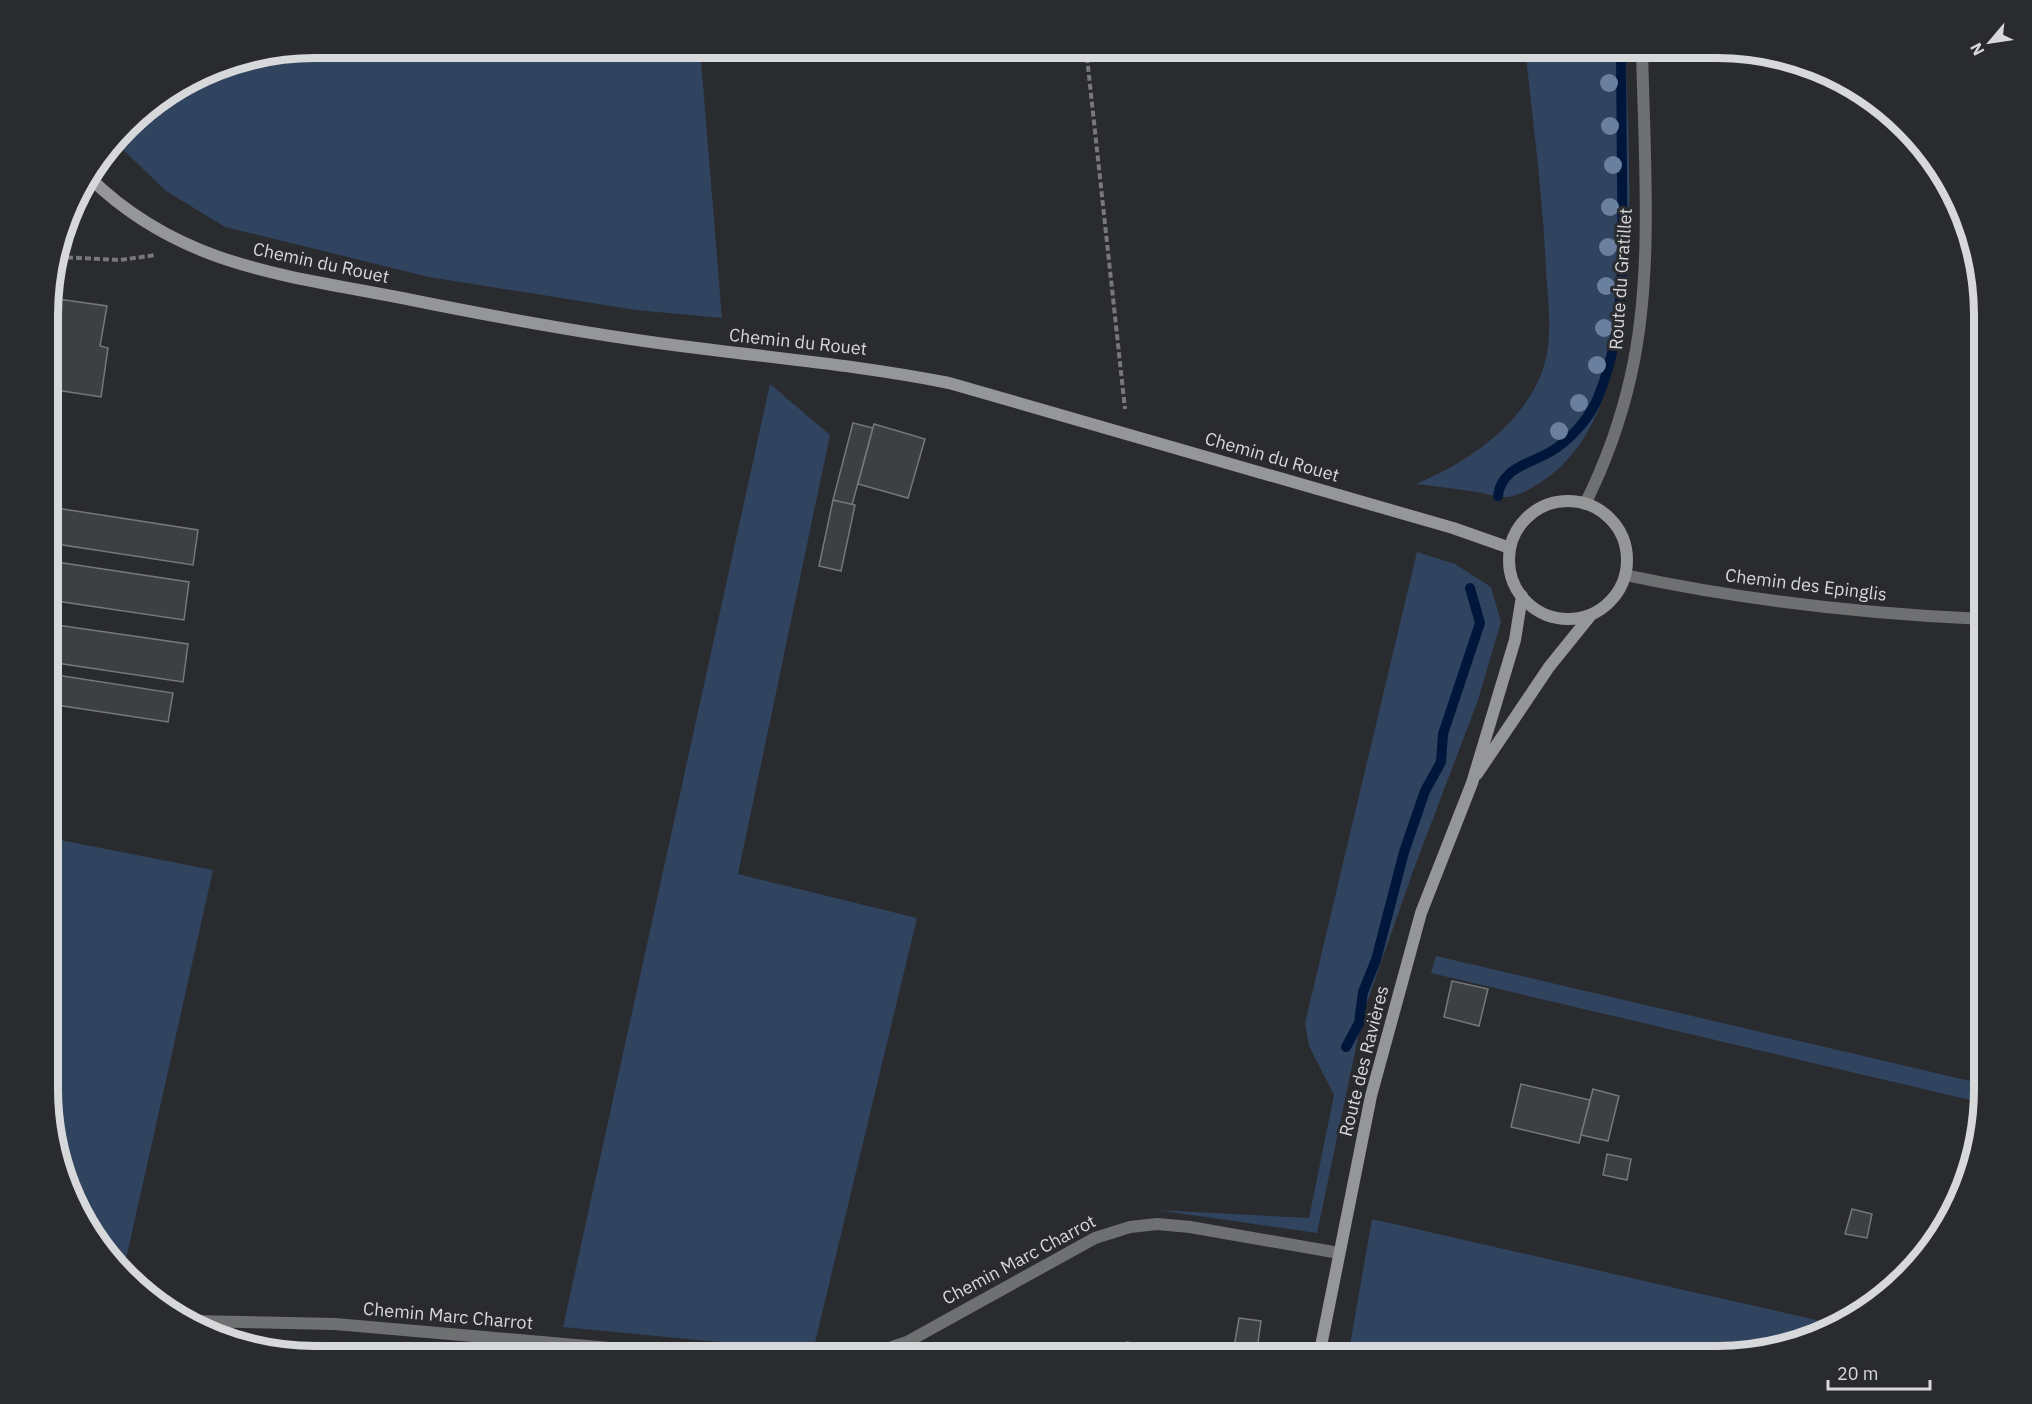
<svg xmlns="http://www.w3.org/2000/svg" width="2032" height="1404" font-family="'IBM Plex Sans',sans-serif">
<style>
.green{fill:#30435f}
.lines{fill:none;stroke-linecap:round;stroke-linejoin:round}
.stream{stroke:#00173b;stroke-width:10}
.building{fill:#3d4042;stroke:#75777a;stroke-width:1.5}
.path{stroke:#77787a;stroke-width:4;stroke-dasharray:6 3;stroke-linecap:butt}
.lane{stroke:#6f7071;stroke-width:12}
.street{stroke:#6f7071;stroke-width:12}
.secondary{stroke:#959698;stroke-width:12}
.tree{fill:#6a809e}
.labels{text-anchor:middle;stroke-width:6;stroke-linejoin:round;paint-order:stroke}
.street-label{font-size:18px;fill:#d7d8da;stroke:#2a2b2e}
.rim{fill:none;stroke:#d7d8da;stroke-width:8}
</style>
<rect width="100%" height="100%" fill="#2a2b2e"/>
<g class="green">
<path d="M316 48H700L722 318 636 310 429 277 225 227 166 191 117 144 139 115 214 68Z"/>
<path d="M1525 48 1626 49C1627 164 1653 403 1547 478 1536 486 1520 496 1506 497 1494 497 1481 492 1470 491 1452 488 1433 486 1415 484 1469 463 1532 419 1546 358 1552 331 1548 299 1546 272 1543 197 1533 123 1525 48Z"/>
<path d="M770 384 830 435 738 874 917 918 813 1351 563 1327Z"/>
<path d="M1417 552 1455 564 1491 587 1501 622 1478 700 1412 874 1363 1014 1317 1233 1156 1210 1309 1218 1334 1095 1309 1046 1305 1023Z"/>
<path d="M50 838 213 870 124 1268 84 1222 50 1123Z"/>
<path d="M1436 956 1983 1084V1103L1431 973Z"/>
<path d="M1372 1219 1838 1325 1716 1356H1348Z"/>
<path d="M227 1340 338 1342 507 1356 299 1355Z"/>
</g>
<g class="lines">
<g class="stream">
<path d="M1498 496C1501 468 1529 464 1550 452 1569 441 1587 421 1596 402 1626 335 1623 253 1622 181 1622 137 1621 93 1621 49"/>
<path d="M1346 1047 1359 1023 1363 992 1376 960 1404 852 1425 791 1441 762 1443 734 1480 623 1470 588"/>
</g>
</g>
<g class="building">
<path d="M58 299 107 306 100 346 108 348 101 397 50 389V352Z"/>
<path d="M853 423 873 428 852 505 833 500Z"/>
<path d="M874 424 925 439 908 498 858 484Z"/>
<path d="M833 500 855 505 841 571 819 566Z"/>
<path d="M50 507 198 530 193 565 50 543Z"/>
<path d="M50 561 189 582 184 620 50 600Z"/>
<path d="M50 624 188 644 183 682 50 662Z"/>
<path d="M50 674 173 693 168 722 50 704Z"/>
<path d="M1452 981 1488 989 1479 1026 1444 1017Z"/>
<path d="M1521 1084 1590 1100 1579 1143 1511 1127Z"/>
<path d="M1593 1089 1619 1096 1608 1141 1581 1135Z"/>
<path d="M1607 1154 1631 1159 1627 1180 1603 1175Z"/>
<path d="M1852 1209 1872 1214 1867 1238 1845 1234Z"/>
<path d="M1239 1318 1261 1321 1256 1356 1233 1353Z"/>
<path d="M1127 1342 1165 1351 1163 1356H1124Z"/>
</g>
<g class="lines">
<g class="path">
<path d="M1086 48 1125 409"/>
<path d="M58 257 120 260 156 255"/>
</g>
<path class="lane" d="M50 408 55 409"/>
<g class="street">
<path d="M1585 504C1606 462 1621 420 1631 375 1654 275 1644 152 1642 49"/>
<path d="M1625 575C1743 600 1863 614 1983 619"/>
<path d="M192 1321 335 1324 701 1356"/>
<path d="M866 1356 907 1342 1095 1238 1130 1227 1157 1224 1190 1227 1339 1253"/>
</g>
<g class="secondary">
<path d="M90 178C180 266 284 275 402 298 500 318 598 336 697 348 783 359 864 366 949 383L1453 528 1510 548"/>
<circle cx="1568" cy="560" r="59"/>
<path d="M1477 774 1549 667 1591 615"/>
<path d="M1319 1356 1371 1096 1421 913 1472 783 1515 640 1522 596"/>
</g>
</g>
<g class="tree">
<circle cx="1609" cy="83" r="9"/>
<circle cx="1610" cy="126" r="9"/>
<circle cx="1613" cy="165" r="9"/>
<circle cx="1610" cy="207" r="9"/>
<circle cx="1608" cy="247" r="9"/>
<circle cx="1606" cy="286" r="9"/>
<circle cx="1604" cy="328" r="9"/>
<circle cx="1597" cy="365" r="9"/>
<circle cx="1579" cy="403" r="9"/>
<circle cx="1559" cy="431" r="9"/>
</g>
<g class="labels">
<g class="street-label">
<text transform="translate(321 263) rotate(12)" y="6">Chemin du Rouet</text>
<text transform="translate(1621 279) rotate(-86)" y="6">Route du Gratillet</text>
<text transform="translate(798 342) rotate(6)" y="6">Chemin du Rouet</text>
<text transform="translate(1272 457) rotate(16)" y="6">Chemin du Rouet</text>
<text transform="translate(1806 585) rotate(7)" y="6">Chemin des Epinglis</text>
<text transform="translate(1364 1061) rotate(-76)" y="6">Route des Ravières</text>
<text transform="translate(1019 1260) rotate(-28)" y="6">Chemin Marc Charrot</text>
<text transform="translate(448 1316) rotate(5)" y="6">Chemin Marc Charrot</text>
</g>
</g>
<path d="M0 0H2032V1404H0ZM315 58H1717A257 257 0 0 1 1974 315V1089A257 257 0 0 1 1717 1346H315A257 257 0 0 1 58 1089V315A257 257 0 0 1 315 58Z" fill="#2a2b2e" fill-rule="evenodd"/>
<path class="rim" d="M315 58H1717A257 257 0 0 1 1974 315V1089A257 257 0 0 1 1717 1346H315A257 257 0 0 1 58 1089V315A257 257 0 0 1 315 58Z"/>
<g transform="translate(1990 42) rotate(241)" stroke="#2a2b2e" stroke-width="4.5" paint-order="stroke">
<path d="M0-4.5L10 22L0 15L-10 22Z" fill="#d7d8da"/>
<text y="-9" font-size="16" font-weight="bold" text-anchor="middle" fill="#d7d8da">N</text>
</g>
<path d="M1828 1380v9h102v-9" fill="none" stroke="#d7d8da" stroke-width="3"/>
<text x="1837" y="1380" font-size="18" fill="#d7d8da" stroke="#2a2b2e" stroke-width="4.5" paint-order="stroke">20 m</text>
</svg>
